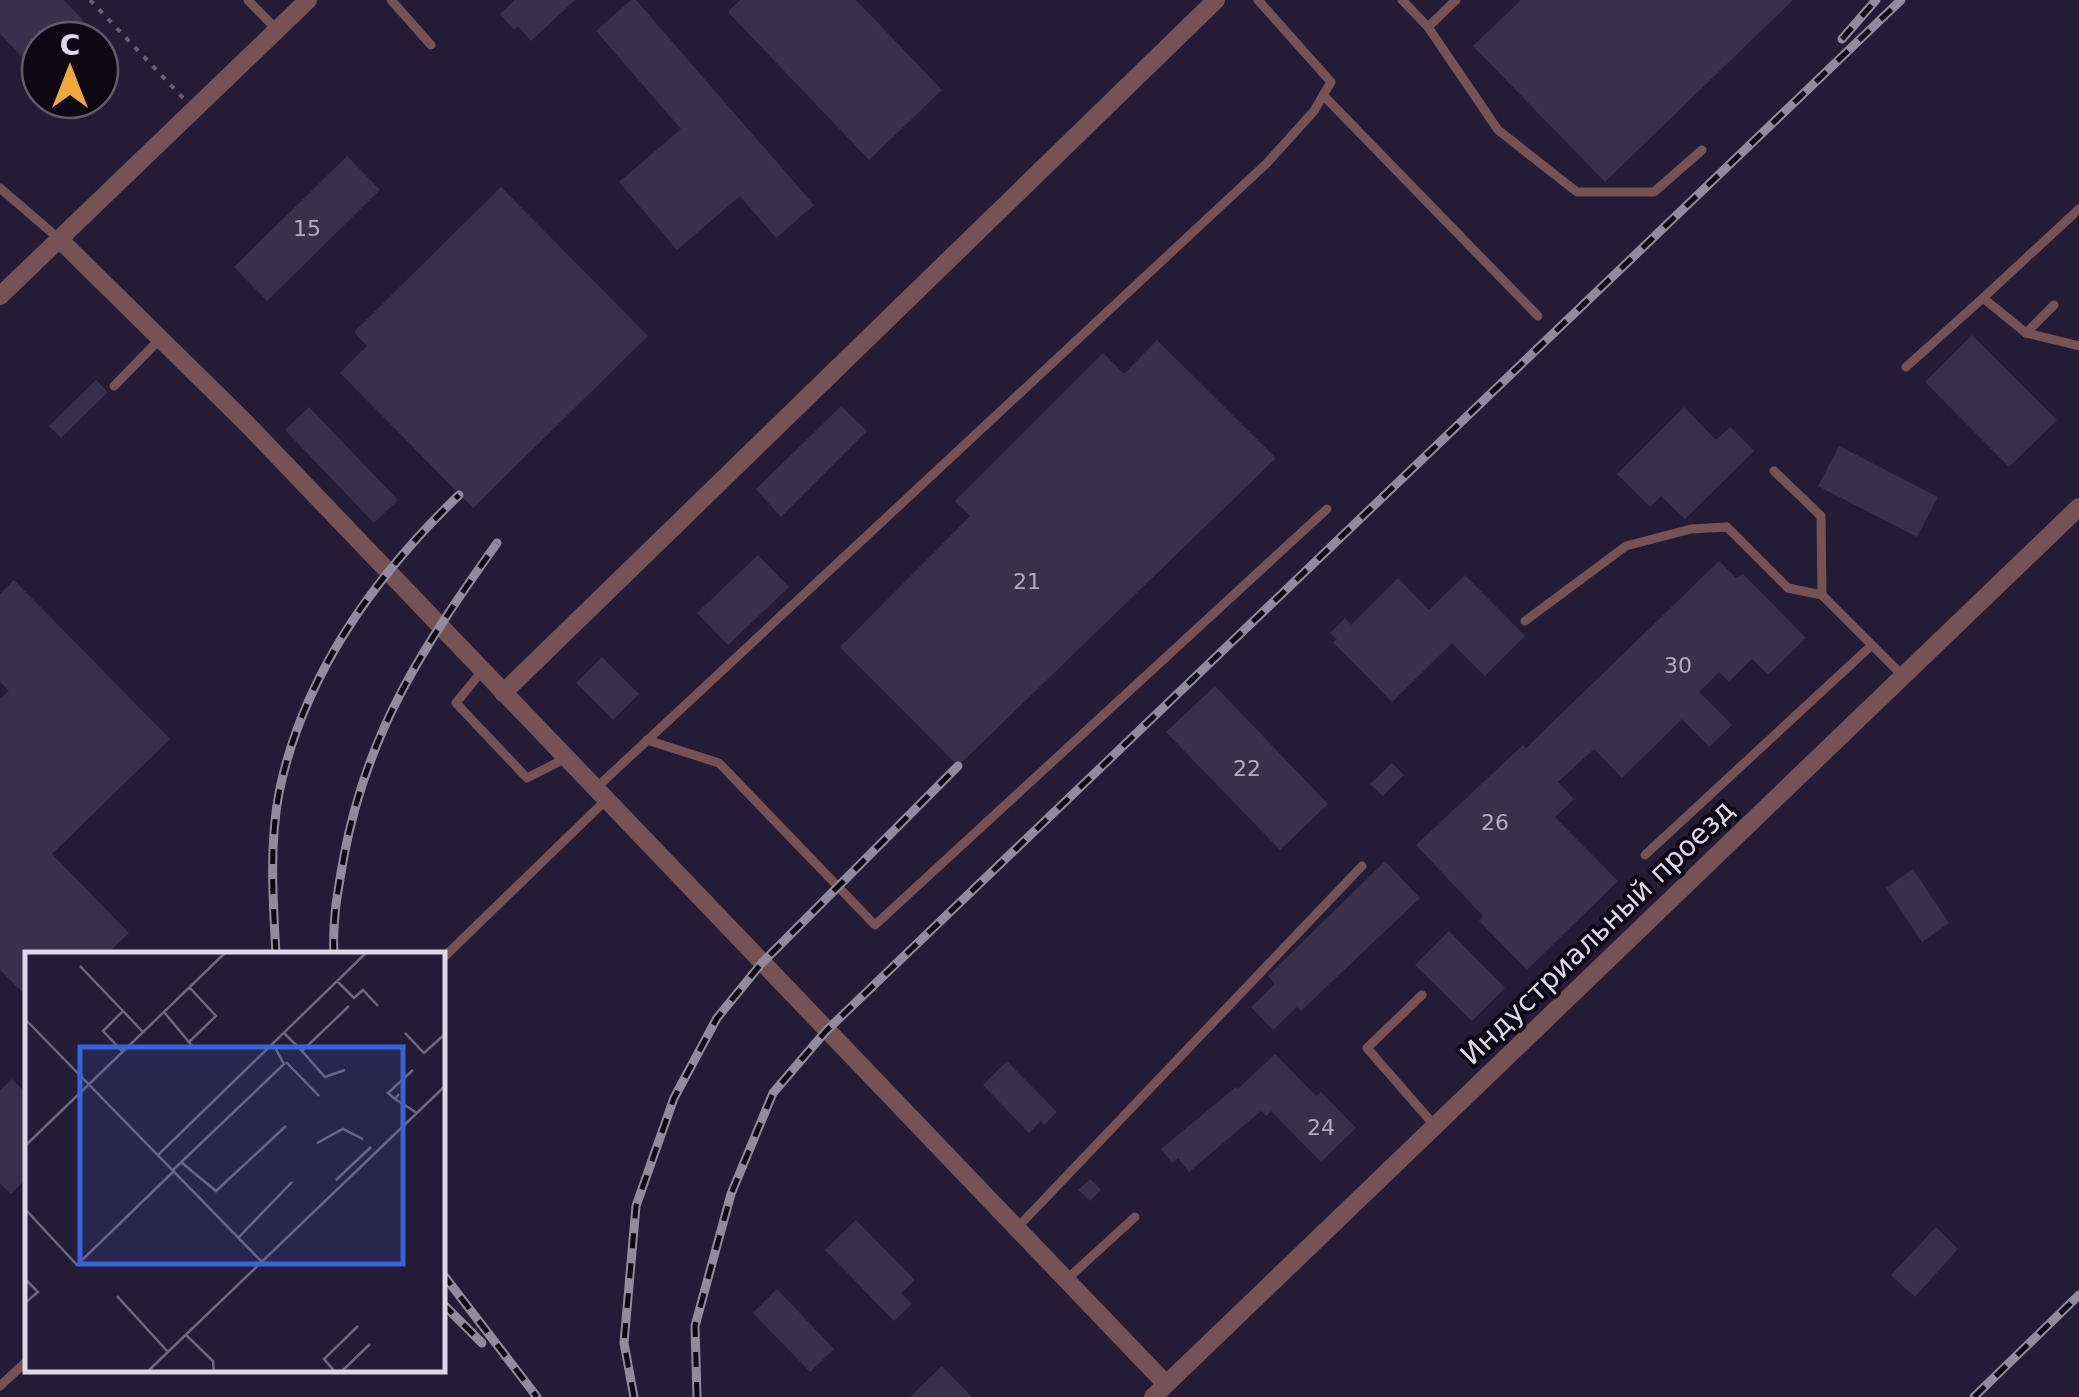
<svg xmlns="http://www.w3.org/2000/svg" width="2079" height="1397" font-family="'DejaVu Sans',sans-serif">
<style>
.building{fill:#39304c}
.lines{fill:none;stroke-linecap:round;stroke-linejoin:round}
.path{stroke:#655e75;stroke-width:4;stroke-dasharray:5 8;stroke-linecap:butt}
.service{stroke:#765255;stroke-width:9}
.minor{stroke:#765255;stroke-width:18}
.rail-casing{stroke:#918ba0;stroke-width:9}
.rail{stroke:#0c0914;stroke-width:5;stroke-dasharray:15;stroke-linecap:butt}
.labels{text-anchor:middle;stroke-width:8;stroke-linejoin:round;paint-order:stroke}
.number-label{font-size:22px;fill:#b3adc2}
.street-label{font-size:28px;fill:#dcd7e9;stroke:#0c0914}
.inset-road{fill:none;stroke:#6e677e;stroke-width:2.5}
.view{fill:#3a63db;fill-opacity:0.15;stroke:#3a63db;stroke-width:5}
.inset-edge{fill:none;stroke:#dcd7e9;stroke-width:5}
</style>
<rect width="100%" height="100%" fill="#241c36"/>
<g class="building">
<path d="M0 0H64L90 28 78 40H40V75L0 34Z"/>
<path d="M515 0H575L531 41 518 26 514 30 500 14Z"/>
<path d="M631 0H636L814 205 776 238 740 196 677 250 619 182 681 129 596 31Z"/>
<path d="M740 0H856L942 90 869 160 728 12Z"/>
<path d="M1521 0H1793L1605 182 1473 46Z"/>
<path d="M347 156 380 190 267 301 234 267Z"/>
<path d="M501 187 648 336 473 508 340 373 367 346 354 332Z"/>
<path d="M1972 335 2057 420 2009 467 1925 382Z"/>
<path d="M1157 340 1276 458 958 766 840 647 970 516 955 501 1103 353 1124 374Z"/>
<path d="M96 380 108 392 61 438 49 426Z"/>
<path d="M841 406 867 431 781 517 756 489Z"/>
<path d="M309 407 398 500 374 523 285 430Z"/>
<path d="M1684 407 1716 440 1730 427 1754 451 1685 519 1661 496 1650 507 1617 474Z"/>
<path d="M1839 446 1938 497 1917 537 1818 486Z"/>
<path d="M758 555 789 587 728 645 697 613Z"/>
<path d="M1719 561 1736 578 1743 574 1806 638 1768 675 1752 659 1729 682 1719 672 1699 692 1732 725 1709 747 1682 719 1622 778 1594 749 1558 782 1574 799 1555 817 1618 881 1527 970 1479 921 1483 916 1416 845 1523 745 1526 748Z"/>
<path d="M1465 575 1525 636 1485 676 1452 643 1392 702 1333 642 1337 639 1330 633 1345 618 1351 625 1398 578 1429 610Z"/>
<path d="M14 580 170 739 52 854 129 933 107 954H28V998L0 970V699L9 691 0 682V594Z"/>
<path d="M602 657 639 694 613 720 576 683Z"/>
<path d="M1215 686 1328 804 1280 850 1166 732Z"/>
<path d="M1392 763 1404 775 1383 796 1370 784Z"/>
<path d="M1385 861 1420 898 1301 1011 1297 1007 1273 1030 1251 1007 1275 984 1268 976Z"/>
<path d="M1913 869 1949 923 1922 942 1886 888Z"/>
<path d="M1449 931 1505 988 1472 1021 1415 965Z"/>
<path d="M1275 1054 1316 1096 1321 1092 1356 1128 1321 1162 1271 1111 1266 1116 1261 1111 1189 1172 1178 1158 1172 1163 1161 1149 1236 1087 1238 1089Z"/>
<path d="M1007 1061 1057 1112 1044 1125 1041 1121 1029 1133 983 1085Z"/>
<path d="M12 1079 28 1095V1177L11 1194 0 1183V1090Z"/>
<path d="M1090 1179 1101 1190 1090 1201 1078 1190Z"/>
<path d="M856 1220 915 1280 901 1293 912 1304 894 1321 825 1250Z"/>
<path d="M1936 1227 1958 1249 1915 1297 1891 1275Z"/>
<path d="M777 1289 834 1349 810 1372 753 1313Z"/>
<path d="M942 1366 972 1397H910Z"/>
</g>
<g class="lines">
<path class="path" d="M90 0 184 99"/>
<g class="service">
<path d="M248 0 277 30"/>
<path d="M391 0 431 45"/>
<path d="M1402 0 1428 27 1456 0"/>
<path d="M1428 27 1498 130 1577 192H1654L1702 150"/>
<path d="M1323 95 1538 316"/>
<path d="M0 188 58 238"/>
<path d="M2054 305 2026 333 2079 346"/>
<path d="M2026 333 1983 298 2079 209"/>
<path d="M1906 367 1983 298"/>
<path d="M114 386 160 339"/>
<path d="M1774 471 1821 516 1822 595 1903 676"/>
<path d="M1525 621 1626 546 1691 529 1727 527 1788 588 1822 595"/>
<path d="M482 671 456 703 527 778 566 758"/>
<path d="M647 740 719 763 875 925 1327 509"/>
<path d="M595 789 1267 163 1314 111 1331 82 1258 0"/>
<path d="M1645 855 1872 645"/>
<path d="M442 959 606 800"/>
<path d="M1422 995 1367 1048 1435 1126"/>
<path d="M1017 1228 1362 866"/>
<path d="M1066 1280 1135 1217"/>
<path d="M0 1386 28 1360"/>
</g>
<g class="minor">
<path d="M59 239 247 424 1166 1384"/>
<path d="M0 296 308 0"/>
<path d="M503 693 1216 0"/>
<path d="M1153 1397 2079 507"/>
</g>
<g class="rail-casing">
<g id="rail">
<path d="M1842 39 1876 0"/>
<path d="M276 954C273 901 269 846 279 793 303 675 374 577 459 495"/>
<path d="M334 954C332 920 338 890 344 856 368 729 424 646 497 543"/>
<path d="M442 1273 537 1397"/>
<path d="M442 1303 482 1343"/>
<path d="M634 1397 624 1343 636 1206 674 1098 717 1018 761 964 958 766"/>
<path d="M697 1397 695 1326 731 1194 773 1093 826 1031 1901 0"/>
<path d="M1974 1397 2079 1295"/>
</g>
</g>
<use href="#rail" class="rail"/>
</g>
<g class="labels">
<g class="number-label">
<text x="307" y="236">15</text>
<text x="1027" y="589">21</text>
<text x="1678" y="673">30</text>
<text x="1247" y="776">22</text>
<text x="1495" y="830">26</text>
<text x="1321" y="1135">24</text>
</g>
<g class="street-label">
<text transform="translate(1597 932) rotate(-44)" y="10">Индустриальный проезд</text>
</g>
</g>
<g transform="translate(25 952)">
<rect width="420" height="420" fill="#241c36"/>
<path class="inset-road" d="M55 14 98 59M312 29 329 46 338 38 353 54M139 60 168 95M0 67 237 310M259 81 277 99 324 54M380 81 399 101 420 82M164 90 191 64 165 36M277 99 300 125 320 118M98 100 78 79 98 59 118 80M261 110 294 144M374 142 370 147 392 161M370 147 363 141 388 118M292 191 318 177 338 187M0 194 201 0M133 203 342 0M156 210 191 239 261 174M148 218 259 112 248 92M311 228 346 195M0 257 52 313 149 219M213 286 267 230M0 327 13 340 0 351M92 344 143 400M161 383 188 409 189 420M122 420 420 134M310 420 299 407 333 374M316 420 345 392"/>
<path class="view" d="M55 95H378V312H55Z"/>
<rect width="420" height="420" class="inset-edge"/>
</g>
<g transform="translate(70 70)"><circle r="48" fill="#0c0914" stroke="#5f5b69" stroke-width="2.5"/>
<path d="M0-8L18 38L0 25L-18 38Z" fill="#f1a640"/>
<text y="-15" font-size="28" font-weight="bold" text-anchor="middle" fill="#dcd7e9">С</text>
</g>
</svg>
